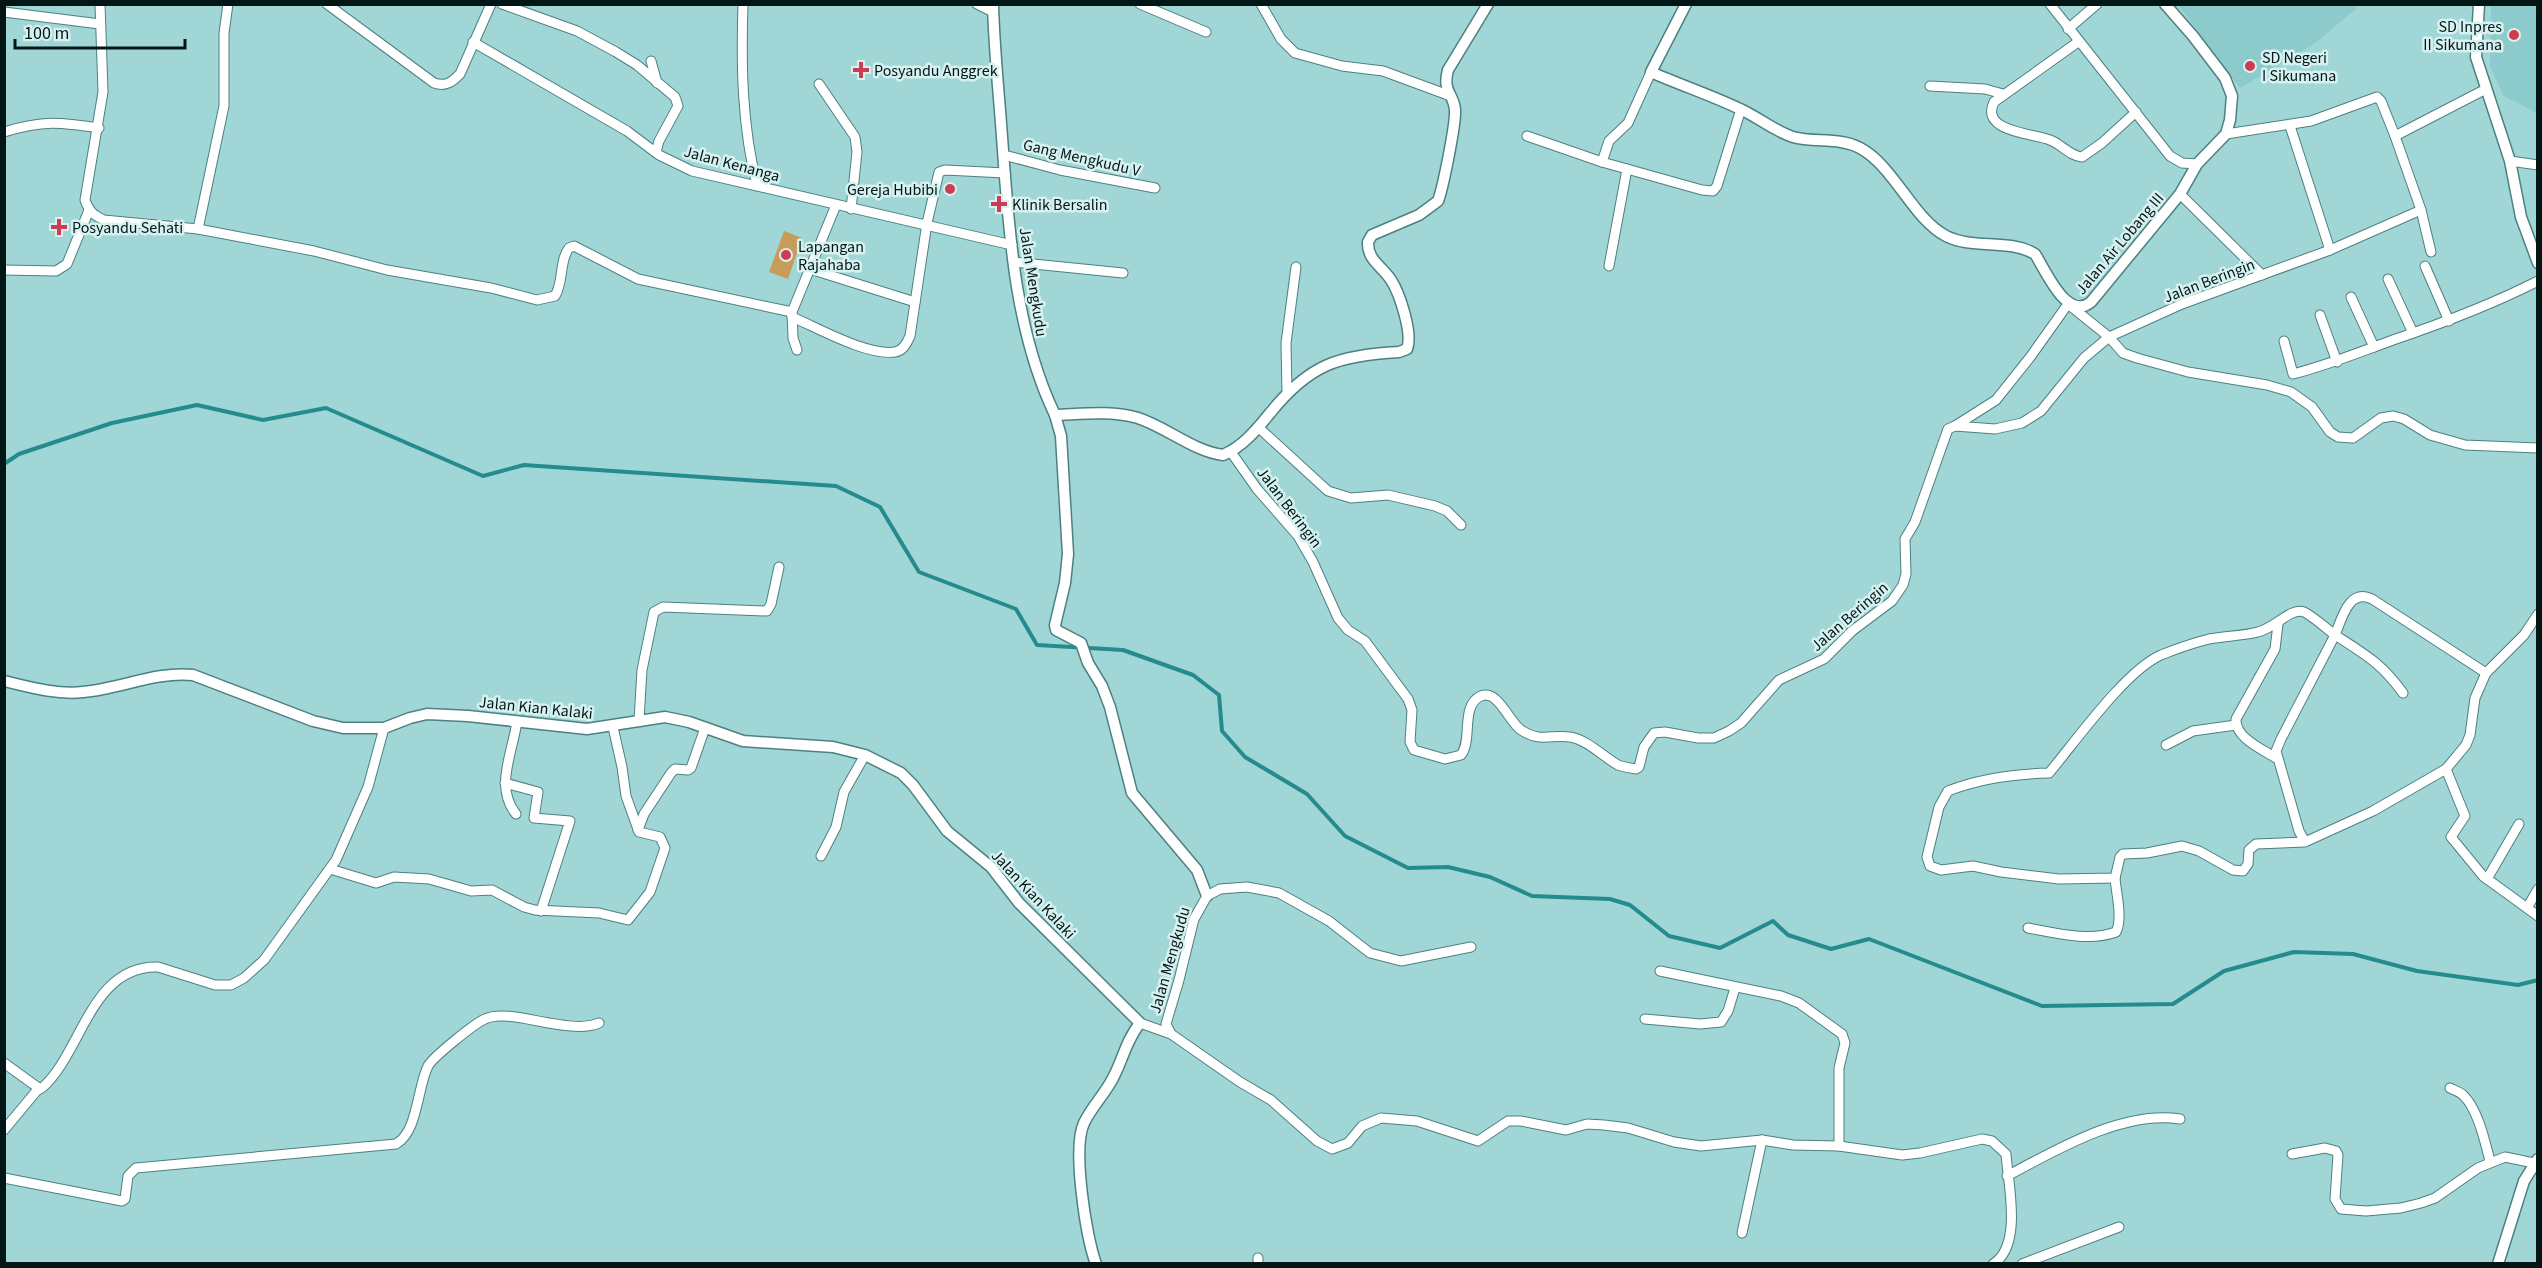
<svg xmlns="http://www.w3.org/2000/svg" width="2542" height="1268" font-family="'Source Sans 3',sans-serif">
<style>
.built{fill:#8ccacb}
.green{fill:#c79b59}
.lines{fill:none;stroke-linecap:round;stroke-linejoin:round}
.stream{stroke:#258b8d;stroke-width:4}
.minor-casing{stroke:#4d8080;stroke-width:11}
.tertiary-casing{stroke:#4d8080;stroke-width:13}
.minor{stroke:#fff;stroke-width:9}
.tertiary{stroke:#fff;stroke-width:10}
.poi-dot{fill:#cd3c51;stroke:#d7f1f1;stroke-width:2}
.labels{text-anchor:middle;stroke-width:5;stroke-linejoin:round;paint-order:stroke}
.poi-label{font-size:16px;fill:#031616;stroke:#d7f1f1;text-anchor:start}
.street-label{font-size:16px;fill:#031616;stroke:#d7f1f1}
</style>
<rect width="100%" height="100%" fill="#a1d6d6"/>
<g class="built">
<path d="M2353 4 2357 8 2314 44 2240 88 2178 5Z"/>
<path d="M2491 5H2537V113L2504 96 2497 82 2490 66Z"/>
</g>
<path class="green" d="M784 231 802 238 788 279 769 272Z"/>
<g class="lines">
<path class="stream" d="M4 464 19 454 112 423 197 405 263 420 326 408 483 476 524 465 836 486 880 507 919 572 1016 609 1037 645 1123 650 1193 675 1219 695 1222 731 1245 757 1307 794 1345 836 1408 868 1448 867 1490 877 1532 896 1610 899 1630 905 1669 936 1720 948 1773 921 1788 935 1831 949 1869 939 2042 1006 2173 1004 2224 971 2294 952 2353 954 2417 971 2518 985 2538 980"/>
<g class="minor-casing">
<g id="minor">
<path d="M100 4 103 92 85 200C89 211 93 215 104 220L198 229 314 251 387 270 491 288 537 300 555 296C564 281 559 261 569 248L574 246 638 279 792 312"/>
<path d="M327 4 434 83C446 87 452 82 460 74L491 4"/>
<path d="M502 4 577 31 616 52 637 65 675 97 678 106 659 141 656 152"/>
<path d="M743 4C741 65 742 127 757 185"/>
<path d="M977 4 993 12"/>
<path d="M1140 4 1206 32"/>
<path d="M1261 4 1281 39 1295 53 1342 66 1383 71 1448 95"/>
<path d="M2050 4 2170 156 2182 163 2197 164"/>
<path d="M4 12 100 24"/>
<path d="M2068 29 2097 4"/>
<path d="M473 42 627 131 659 155 692 171 1012 245"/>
<path d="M2078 42 1994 102C1980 132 2032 133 2050 140 2061 144 2070 156 2082 157L2102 143 2136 112"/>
<path d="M651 61 657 83"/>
<path d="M1651 72 1628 123 1609 141 1602 162 1702 190 1713 191 1717 186 1741 109"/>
<path d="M819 84 855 137 857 152 851 209"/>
<path d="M1930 86 1985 89 2003 94"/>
<path d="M2290 126 2330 250"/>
<path d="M4 132C43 120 60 122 99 128"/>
<path d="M2226 134 2311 121 2377 97 2381 101 2395 136 2486 89"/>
<path d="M1527 136 1602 162"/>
<path d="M2395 136 2421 210 2431 252"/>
<path d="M1004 155 1060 170 1155 188"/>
<path d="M2510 161 2538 165"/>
<path d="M2180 194 2262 275"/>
<path d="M198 229 224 106V33L228 4"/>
<path d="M1014 262 1123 273"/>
<path d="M1609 266 1627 169"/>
<path d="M2425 266 2449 321"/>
<path d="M810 269 915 302"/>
<path d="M4 270 56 271 67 264 89 210"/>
<path d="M2388 279 2413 333"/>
<path d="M2351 297 2374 347"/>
<path d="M2320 315 2337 362"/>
<path d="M792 317C818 328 867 356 895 352 903 351 907 343 910 336L927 223 939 172 945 170 1005 173"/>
<path d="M2284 341 2293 374C2328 365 2360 352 2393 340 2443 323 2491 305 2538 281"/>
<path d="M797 350 793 338 792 312 836 205"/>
<path d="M1287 393 1286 343 1296 267"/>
<path d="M1955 426 1996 400 2031 356 2068 304 2109 337 2123 353 2137 358 2188 372 2267 385 2291 392 2312 407 2330 432 2338 437 2353 438 2381 418 2393 416 2404 419 2430 435 2465 445 2538 448"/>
<path d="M1258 427 1328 491 1351 498 1388 495 1435 506 1447 511 1461 525"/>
<path d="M1231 452 1257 489 1298 536 1313 562 1338 618 1348 630 1365 641 1408 699 1412 710 1410 742 1414 750 1445 759 1461 755C1473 740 1460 705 1481 696 1498 689 1509 722 1521 730 1541 743 1551 734 1570 737 1588 740 1602 756 1618 765 1623 767 1630 768 1636 769L1639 767 1644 747 1654 733 1665 732 1698 738H1714L1729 731 1741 723 1779 680 1824 659 1852 631 1892 601 1903 585 1906 574 1905 539 1915 522 1948 429 1955 426 1995 429 2022 423 2041 411 2084 358 2109 337 2182 304 2330 250 2421 210"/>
<path d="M2403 693C2381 663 2366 655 2335 635 2342 618 2349 588 2372 599L2486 673"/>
<path d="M639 720 642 670 654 612 663 607 767 611 771 604 779 567"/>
<path d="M2166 745 2193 731 2236 725"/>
<path d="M2276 758C2262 749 2235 738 2236 719L2275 649 2278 624"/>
<path d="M2446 769 2465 816 2451 837 2483 876 2538 916"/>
<path d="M505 783 538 792 534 818 570 821 541 911"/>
<path d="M516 814C494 787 513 752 517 721"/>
<path d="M638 830 644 814 671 773 675 769 688 770 691 768 705 728"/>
<path d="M2305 842 2299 831 2276 751 2281 739 2335 635C2326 628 2316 619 2306 613 2292 605 2276 628 2258 632 2242 636 2225 636 2209 639 2193 643 2176 649 2161 655 2125 671 2076 741 2049 773 2016 774 1978 779 1948 791L1939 807 1927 857 1930 866 1941 870 1973 866 2001 872 2059 879 2115 878 2120 857 2123 854 2147 853 2182 846 2199 851 2233 870 2243 871 2248 864 2249 850 2256 844 2305 842 2373 811 2446 769 2466 745 2470 735 2475 698 2486 673 2524 635 2538 614"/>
<path d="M821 856 836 827 844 792 865 755"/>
<path d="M330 869 376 883 394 877 429 879 471 891 492 890 524 907 535 910 599 913 628 920 650 892 665 848 660 837 639 832 626 796 622 767 613 727"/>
<path d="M2487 879 2519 824"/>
<path d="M2527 908 2538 889"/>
<path d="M2028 928C2056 933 2089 942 2116 932 2123 918 2116 893 2115 878"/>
<path d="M1660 971 1781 996 1799 1003 1842 1034 1845 1043 1839 1068V1146"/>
<path d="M1645 1019 1700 1024 1721 1022 1728 1011 1735 988"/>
<path d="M1140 1023 1171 1034 1240 1082 1271 1100 1317 1141 1332 1149 1348 1143 1362 1126 1381 1118 1417 1121 1478 1141 1508 1121H1521L1566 1130 1587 1124 1604 1125 1628 1128 1674 1142 1701 1146 1762 1140 1793 1145 1839 1146 1902 1155 1920 1153 1982 1139 1992 1141 2006 1154C2008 1183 2023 1246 1993 1264"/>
<path d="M1171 1034 1166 1024 1179 980 1194 919 1207 896 1220 889 1247 887 1279 893 1329 921 1370 953 1401 961 1471 947"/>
<path d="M4 1063 40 1089 43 1087C82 1052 91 965 158 967L215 985H231L244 978 264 960 336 860 368 787 384 728"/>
<path d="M2450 1088C2454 1090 2460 1092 2463 1095 2478 1109 2485 1142 2490 1161"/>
<path d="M4 1130 39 1088"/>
<path d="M2292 1154 2325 1148 2336 1151 2338 1155 2335 1199 2341 1209 2366 1211 2401 1208 2421 1203 2435 1198 2478 1168 2505 1157 2534 1163"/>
<path d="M2007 1176C2056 1150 2123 1110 2180 1119"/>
<path d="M4 1178 122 1201 125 1199 128 1176 136 1168 396 1144C418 1132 417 1088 428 1066 433 1057 475 1023 485 1019 510 1007 569 1036 599 1023"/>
<path d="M1742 1233 1762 1140"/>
<path d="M1258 1264V1258"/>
<path d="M2022 1264 2119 1227"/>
</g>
</g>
<g class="tertiary-casing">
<g id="tertiary">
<path d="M993 4C994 49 999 93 1002 137 1009 231 1014 329 1055 415 1082 414 1112 410 1138 418 1168 428 1193 451 1223 455 1243 447 1258 428 1271 412 1309 365 1338 355 1399 352L1407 349C1413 334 1400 294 1391 280 1382 266 1367 260 1368 242L1372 235 1419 215 1438 201C1443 188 1456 123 1455 110 1454 94 1442 92 1448 70L1488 4"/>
<path d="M1686 4 1651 72C1680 85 1711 95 1740 109 1758 117 1774 131 1793 137 1814 143 1840 137 1860 148 1894 166 1913 219 1946 236 1974 250 2008 238 2035 254 2046 271 2067 322 2091 302L2180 194 2197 164 2226 134 2230 120 2232 96 2225 78 2193 36 2165 4"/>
<path d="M2479 4 2476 57 2510 161 2521 217 2538 263"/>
<path d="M1055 415 1061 436 1068 554 1065 583 1055 625 1056 630 1081 643 1088 663 1102 686 1110 707 1132 793 1197 870 1207 896"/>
<path d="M4 681C29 687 57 695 83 692 120 689 156 671 193 675L313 721 343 728H384L410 718 427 714 468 716 587 729 665 717 689 722 743 741 833 747 865 755 901 773 913 785 947 831 991 867 1019 903 1140 1023C1126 1041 1124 1056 1114 1076 1106 1093 1092 1106 1084 1123 1072 1148 1086 1237 1096 1264"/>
<path d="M2498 1264 2524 1181 2538 1159"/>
</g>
</g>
<use href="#minor" class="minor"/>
<use href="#tertiary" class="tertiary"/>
</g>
<g class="poi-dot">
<circle cx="2514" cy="35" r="6"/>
<circle cx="2250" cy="66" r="6"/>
<path d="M858 61h6v6h6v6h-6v6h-6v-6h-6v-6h6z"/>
<circle cx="950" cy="189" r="6"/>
<path d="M996 195h6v6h6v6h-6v6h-6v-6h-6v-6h6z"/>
<path d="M56 218h6v6h6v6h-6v6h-6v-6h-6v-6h6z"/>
<circle cx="786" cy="255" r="6"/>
</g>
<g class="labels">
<g class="poi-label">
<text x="2502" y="32" text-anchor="end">SD Inpres<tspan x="2502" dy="18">II Sikumana</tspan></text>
<text x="2262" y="63">SD Negeri<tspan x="2262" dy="18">I Sikumana</tspan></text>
<text x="874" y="76">Posyandu Anggrek</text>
<text x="938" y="195" text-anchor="end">Gereja Hubibi</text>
<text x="1012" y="210">Klinik Bersalin</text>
<text x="72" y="233">Posyandu Sehati</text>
<text x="798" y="252">Lapangan<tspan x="798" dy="18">Rajahaba</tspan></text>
</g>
<g class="street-label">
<text transform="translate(1082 157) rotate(13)" y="6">Gang Mengkudu V</text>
<text transform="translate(732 163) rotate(15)" y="6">Jalan Kenanga</text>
<text transform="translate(2119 243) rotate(-50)" y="6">Jalan Air Lobang III</text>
<text transform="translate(2209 280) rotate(-21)" y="6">Jalan Beringin</text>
<text transform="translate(1034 282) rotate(81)" y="6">Jalan Mengkudu</text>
<text transform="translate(1290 507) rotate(53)" y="6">Jalan Beringin</text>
<text transform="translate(1849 616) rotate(-41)" y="6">Jalan Beringin</text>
<text transform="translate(536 707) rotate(6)" y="6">Jalan Kian Kalaki</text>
<text transform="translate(1034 894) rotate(47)" y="6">Jalan Kian Kalaki</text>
<text transform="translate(1169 960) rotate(-74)" y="6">Jalan Mengkudu</text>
</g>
</g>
<rect width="2542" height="1268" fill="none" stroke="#031616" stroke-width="12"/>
<path d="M15 39v9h170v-9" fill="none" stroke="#031616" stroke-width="3"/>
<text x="24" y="39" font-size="18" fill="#031616" stroke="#d7f1f1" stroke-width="4.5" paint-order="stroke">100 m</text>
</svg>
